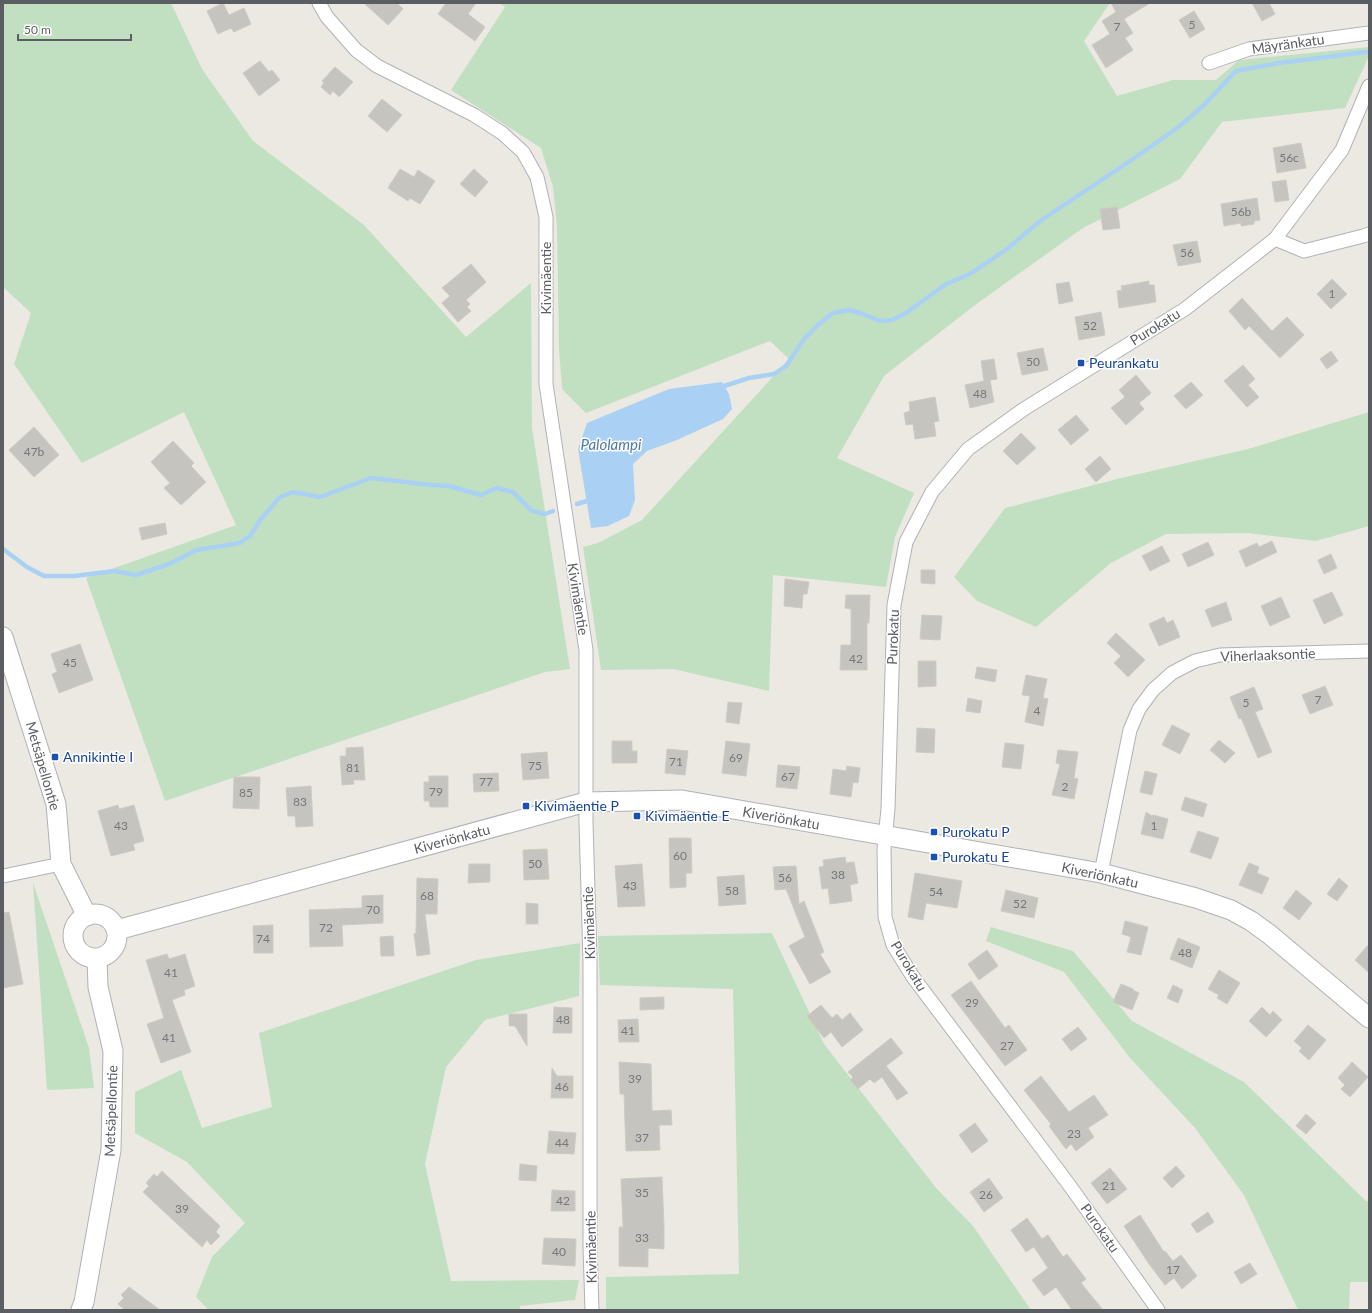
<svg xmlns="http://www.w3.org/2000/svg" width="1372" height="1313" font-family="Lato,sans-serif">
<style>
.green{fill:#c1e0c2}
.water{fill:#aad1f3}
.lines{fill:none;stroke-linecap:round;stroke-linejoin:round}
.stream{stroke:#aad1f3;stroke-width:4.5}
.building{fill:#c6c4bf;stroke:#cfcbc1}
.street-casing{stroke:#afb2b6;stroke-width:15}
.secondary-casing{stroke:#afb1b5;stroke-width:21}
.street{stroke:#fff;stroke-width:13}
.secondary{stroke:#fff;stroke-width:19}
.transit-dot{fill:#1a4fb4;stroke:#fff;stroke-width:1.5}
.labels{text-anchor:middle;stroke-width:3;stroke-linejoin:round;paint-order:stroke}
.number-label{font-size:12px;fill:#757778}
.street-label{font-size:14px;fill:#5a5d61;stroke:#fff}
.transit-label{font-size:14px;fill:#164399;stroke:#fff;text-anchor:start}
.water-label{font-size:15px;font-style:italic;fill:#4e79aa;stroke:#fff}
</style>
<rect width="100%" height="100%" fill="#ebe9e2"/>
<g class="green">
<path d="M3 3H171L202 69 253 141 364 225 466 337 531 283 532 428 570 669 545 672 165 801 86 578 236 525 184 412 82 463 14 364 31 313 3 287Z"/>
<path d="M499 3H1110L1084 41 1117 96 1173 80H1216L1239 60 1369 47V56L1345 108 1222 122 1180 179 1083 228 975 305 884 376 837 458 914 493 895 537 886 587 773 575 769 691 673 669 601 670 583 547 598 543 642 520 789 359 770 341 586 413 562 389 559 348 557 226 553 187 541 148 451 90 505 7Z"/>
<path d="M1369 412V526L1316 541 1247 533 1166 534 1111 563 1036 627 977 601 954 577 1005 508 1121 478 1248 449Z"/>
<path d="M33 883 89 1048 94 1088 47 1090Z"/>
<path d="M991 927 1073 951 1132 1021 1244 1082 1366 1201 1369 1202V1282H1350L1349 1310H1298L1244 1195 1195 1128 1130 1058 1064 972 986 941Z"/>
<path d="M772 933 824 1044 937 1189 973 1226 1031 1310H606V1277L739 1274 733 989 600 985 598 936Z"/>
<path d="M580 943 579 996 485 1020 446 1067 425 1164 451 1281 579 1280 575 1300 520 1306V1310H209L196 1297 212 1257 245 1223 187 1162 135 1133V1092L181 1070 202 1128 272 1107 259 1033 476 960Z"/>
</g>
<path class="water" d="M722 382 729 394 732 409 723 419 677 440 647 451 633 464 635 500 629 516 608 526 591 528 578 449 587 423 669 389Z"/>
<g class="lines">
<g class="stream">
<path d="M724 386 749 378 774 374 786 366 804 339 819 324 833 313 850 310 860 313 880 321 892 320 906 313 946 284 970 274 1007 249 1040 221 1130 161 1180 126 1204 105 1236 71 1279 63 1366 52"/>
<path d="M577 504 587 501"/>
<path d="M3 549 27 567 44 576H74L115 571 136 575 169 564 197 550 240 543 250 536 261 519 280 497 293 492 320 497 371 478 431 485 449 486 481 495 497 488 513 492 532 511 545 514 553 511"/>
</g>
</g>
<g class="building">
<path d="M223 3 229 15 244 8 251 24 234 32 231 28 218 34 207 11Z"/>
<path d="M364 3H397L403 9 388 25Z"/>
<path d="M446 3H476L468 14 485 27 475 41 438 14Z"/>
<path d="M1111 3H1150L1124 19 1133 33 1125 38 1133 50 1106 68 1092 45 1110 34 1102 21 1116 12Z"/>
<path d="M1252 3H1269L1275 14 1262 21Z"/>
<path d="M1194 11 1205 29 1190 38 1179 20Z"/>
<path d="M260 61 269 72 272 70 280 80 259 96 243 73Z"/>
<path d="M335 67 353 82 339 97 333 91 330 95 321 87 324 83 322 81Z"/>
<path d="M382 99 402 115 387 132 368 116Z"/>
<path d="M1301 143 1306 168 1277 173 1273 148Z"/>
<path d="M400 169 414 177 418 170 435 181 420 204 410 198 408 201 388 188Z"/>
<path d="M474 169 488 182 475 197 460 184Z"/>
<path d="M1286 180 1289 200 1275 202 1272 182Z"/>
<path d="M1257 198 1260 220 1254 221V224L1241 226V223L1224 226 1221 204Z"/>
<path d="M1117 207 1120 228 1103 230 1100 209Z"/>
<path d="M1197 241 1201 262 1178 266 1173 245Z"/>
<path d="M471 264 486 282 466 300 470 304 467 307 471 311 458 322 442 303 450 296 442 288Z"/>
<path d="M1332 279 1347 294 1331 309 1317 294Z"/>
<path d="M1149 281V285H1154L1156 302 1119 308 1117 291 1122 290 1121 286Z"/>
<path d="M1069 282 1073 301 1059 304 1056 284Z"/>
<path d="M1242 298 1272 331 1287 317 1304 335 1280 358 1249 326 1245 330 1229 311Z"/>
<path d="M1101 312 1105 335 1079 340 1075 317Z"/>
<path d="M1043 348 1048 370 1022 375 1017 353Z"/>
<path d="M1331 351 1338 361 1327 369 1320 359Z"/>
<path d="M994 359 997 379 990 380 994 402 970 408 965 385 984 381 981 361Z"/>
<path d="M1243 365 1255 379 1248 385 1259 397 1247 407 1224 381Z"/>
<path d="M1136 375 1151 393 1139 403 1144 409 1126 425 1111 408 1125 397 1119 390Z"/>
<path d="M1191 382 1203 395 1186 409 1174 396Z"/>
<path d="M935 397 939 421 934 422 936 436 915 439 913 424 906 425 904 413 910 411 909 402Z"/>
<path d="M1076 415 1089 430 1071 445 1058 430Z"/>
<path d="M34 427 59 455 34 477 9 450Z"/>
<path d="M1021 433 1036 448 1017 465 1003 451Z"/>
<path d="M173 441 194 463 191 466 206 482 181 505 164 488 170 483 151 462Z"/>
<path d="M1100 456 1111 469 1096 482 1085 469Z"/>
<path d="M165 523 167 534 142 540 139 528Z"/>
<path d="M1272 541 1277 552 1246 567 1239 551 1257 543 1259 547Z"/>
<path d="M1208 542 1214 555 1188 567 1182 554Z"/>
<path d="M1162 546 1170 561 1150 571 1142 556Z"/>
<path d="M1331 554 1337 568 1324 574 1318 560Z"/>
<path d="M921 570H935V584L921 583Z"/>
<path d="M785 579 809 582 807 594H803L802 608 784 606Z"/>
<path d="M1332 592 1343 615 1324 624 1313 600Z"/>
<path d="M846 595H870L869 623H867V670H840L841 645H851V609L845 608Z"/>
<path d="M1281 597 1290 617 1270 626 1261 606Z"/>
<path d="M1226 602 1232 620 1212 627 1205 610Z"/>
<path d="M922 615 942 616 940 640 920 639Z"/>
<path d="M1164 617 1167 623 1173 620 1180 637 1159 646 1149 624Z"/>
<path d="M1116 633 1145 660 1128 677 1114 663 1121 656 1107 643Z"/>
<path d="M80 644 93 680 59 693 52 674 57 672 51 654Z"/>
<path d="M918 661H936V686L918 687Z"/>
<path d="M977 667 997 670 995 682 975 678Z"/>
<path d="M1026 675 1047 679 1043 698 1048 699 1043 726 1025 722 1030 696 1022 695Z"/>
<path d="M1325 686 1333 705 1310 714 1302 695Z"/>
<path d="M1254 687 1263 709 1255 712 1272 752 1258 758 1241 718 1239 719 1230 697Z"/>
<path d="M968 698 982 701 980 713 966 711Z"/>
<path d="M728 702 742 703 739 724 726 722Z"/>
<path d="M1172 725 1190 734 1180 754 1162 745Z"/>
<path d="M917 728 935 729 934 753 916 752Z"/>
<path d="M1219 740 1235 753 1225 763 1210 750Z"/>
<path d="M612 741H632V751H637V763H612Z"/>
<path d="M726 741 750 744 746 776 722 773Z"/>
<path d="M1005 743 1024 745 1021 769 1002 767Z"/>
<path d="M363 747 365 780H353L354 784 342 785 340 756H346V748Z"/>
<path d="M667 749 688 751 685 775 665 773Z"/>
<path d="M1058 750 1078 752 1074 778 1078 779 1074 799 1052 795 1060 764 1056 763Z"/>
<path d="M547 752 549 778 523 780 521 754Z"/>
<path d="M778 765 800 767 797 789 776 787Z"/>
<path d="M847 766 860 768 858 783 853 782 851 797 830 794 833 769 846 771Z"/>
<path d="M1145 771 1157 774 1152 795 1140 792Z"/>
<path d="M498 773 499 791 474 792 473 774Z"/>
<path d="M429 776H448V807H430L429 801H424V782H429Z"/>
<path d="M234 777H260L259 809 233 808Z"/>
<path d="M311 786 313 826 296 827 295 816H288L286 788Z"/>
<path d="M1185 797 1207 804 1203 817 1181 810Z"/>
<path d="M118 805 119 809 134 805 144 841 133 844 135 850 111 856 98 811Z"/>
<path d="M1146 812 1152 816 1153 815 1168 819 1163 839 1141 834Z"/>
<path d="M1198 831 1219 838 1211 859 1190 852Z"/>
<path d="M669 838H691L692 873H686V887L670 888Z"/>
<path d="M547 849 549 879 524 880 523 850Z"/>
<path d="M845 857 846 863 854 862 858 883 850 885 852 901 830 904 828 888 822 889 819 867 824 866 823 860Z"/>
<path d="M1249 863 1259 867 1257 873 1269 878 1262 894 1239 885Z"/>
<path d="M469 864H490V882L468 883Z"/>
<path d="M642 864 645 906 618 907 615 866Z"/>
<path d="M796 866 799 904 804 901 824 952 820 954 831 972 810 984 789 946 805 937 786 889 775 890 773 867Z"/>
<path d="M915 873 962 881 957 908 926 903 923 920 908 917Z"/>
<path d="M744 875 746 904 719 906 717 877Z"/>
<path d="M417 878 438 879 437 914H425L430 954 417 956 414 934 416 933Z"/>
<path d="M1339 878 1348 886 1337 901 1327 894Z"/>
<path d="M1006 890 1038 898 1034 918 1001 911Z"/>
<path d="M1296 890 1312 903 1299 920 1283 908Z"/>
<path d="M383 895V923L342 925 343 946 310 947 309 910 362 908V896Z"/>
<path d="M526 903 538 904V924H526Z"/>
<path d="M9 912 23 984 3 988V913Z"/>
<path d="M1125 921 1148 927 1141 955 1127 952 1131 937 1122 934Z"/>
<path d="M273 925V953H254L253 926Z"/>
<path d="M393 936 394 956H381L380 937Z"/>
<path d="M1178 938 1200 947 1192 968 1170 959Z"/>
<path d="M1369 944V973L1355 960Z"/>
<path d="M987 950 998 966 979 980 968 964Z"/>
<path d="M167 954 169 959 185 954 195 986 184 990 185 995 172 1000 191 1052 161 1063 147 1024 164 1018 146 960Z"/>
<path d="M1219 970 1240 983 1227 1004 1217 998 1219 995 1208 989Z"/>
<path d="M971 981 1005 1028 1009 1025 1027 1050 1005 1066 951 995Z"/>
<path d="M1121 984 1133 989V990L1139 993 1132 1010 1113 1002Z"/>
<path d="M1173 985 1183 990 1178 1003 1167 998Z"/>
<path d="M664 997V1009L640 1010V998Z"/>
<path d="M821 1005 832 1018 837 1014 842 1020 850 1013 863 1030 842 1047 831 1032 824 1038 807 1016Z"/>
<path d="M554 1007 572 1008V1033H553Z"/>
<path d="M1262 1007 1270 1015 1273 1011 1282 1020 1266 1037 1249 1021Z"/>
<path d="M509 1014H527V1046L515 1026H509Z"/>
<path d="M638 1019 639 1042H619L618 1020Z"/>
<path d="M1308 1025 1326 1040 1309 1060 1299 1051 1302 1048 1294 1041Z"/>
<path d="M1078 1027 1087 1039 1071 1051 1062 1039Z"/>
<path d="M891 1038 903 1053 886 1066 908 1093 897 1100 882 1077 874 1083 870 1079 858 1089 850 1080 853 1077 848 1072Z"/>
<path d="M619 1062 651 1064 652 1111 671 1110 672 1125H659L660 1150 626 1151 624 1094H620Z"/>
<path d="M1352 1062 1368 1077 1350 1097 1341 1089 1345 1085 1338 1078Z"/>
<path d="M552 1068 557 1076H573V1098H551Z"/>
<path d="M1041 1076 1069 1112 1094 1095 1108 1115 1088 1128 1094 1137 1076 1151 1071 1144 1066 1149 1049 1126 1051 1124 1024 1090Z"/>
<path d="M1306 1114 1316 1123 1306 1134 1296 1126Z"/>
<path d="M975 1123 988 1141 972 1153 959 1135Z"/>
<path d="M549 1131 576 1133 574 1154 547 1153Z"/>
<path d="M520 1164 537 1166 536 1181 519 1180Z"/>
<path d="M1176 1166 1185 1176 1172 1188 1163 1178Z"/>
<path d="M1110 1168 1127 1189 1107 1204 1091 1183Z"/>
<path d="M162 1171 220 1226 216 1232 220 1236 211 1245 207 1240 202 1247 143 1192 149 1186 146 1183 154 1174 157 1177Z"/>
<path d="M662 1177 664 1227V1249L648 1248V1267L619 1266V1227H623L621 1179Z"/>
<path d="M989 1178 1003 1198 984 1212 970 1192Z"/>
<path d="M552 1190 575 1191V1211H551Z"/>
<path d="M1208 1212 1214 1222 1197 1233 1191 1224Z"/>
<path d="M1140 1215 1164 1252 1165 1251 1173 1261 1181 1255 1197 1276 1182 1289 1174 1278 1165 1285 1149 1264 1124 1226Z"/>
<path d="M1027 1218 1042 1239 1048 1235 1063 1257 1067 1254 1086 1279 1081 1283 1103 1310H1072L1056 1287 1044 1296 1032 1280 1048 1268 1034 1247 1026 1252 1011 1230Z"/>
<path d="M544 1238 576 1239 575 1266 542 1264Z"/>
<path d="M1250 1263 1257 1274 1241 1284 1234 1272Z"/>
<path d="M129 1287 160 1310H125L118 1304 124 1298 121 1295Z"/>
</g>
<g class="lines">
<g class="street-casing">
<g id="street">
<path d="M319 3 327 17 356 50 377 66 474 115 502 133 523 152 537 177 546 217V384L586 650V823L590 960V1247L592 1310"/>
<path d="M1209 63 1249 49 1369 33"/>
<path d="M1275 239 1304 251 1363 236 1369 234"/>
<path d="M1101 873 1130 730 1139 709 1153 690 1172 673 1195 661 1220 655 1369 651"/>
<path d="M3 876 61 864"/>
<path d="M1158 1310 1070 1186 913 977 893 945 885 917 884 849 888 809 894 605 906 542 932 492 968 449 1024 409 1185 309 1275 239 1342 150 1369 86"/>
</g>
</g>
<g class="secondary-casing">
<g id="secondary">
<path d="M3 637 56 804 61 864 87 916"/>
<circle cx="95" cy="936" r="22"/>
<path d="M117 930 586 802 682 800 1101 873 1196 898 1231 910 1251 921 1269 934 1369 1018"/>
<path d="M81 1310 84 1302 111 1150 113 1051 98 987 97 959"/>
</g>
</g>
<use href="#street" class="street"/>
<use href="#secondary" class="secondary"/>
</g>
<g class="transit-dot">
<rect x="1077" y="359" width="8" height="8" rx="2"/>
<rect x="51" y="753" width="8" height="8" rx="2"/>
<rect x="522" y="802" width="8" height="8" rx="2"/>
<rect x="633" y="812" width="8" height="8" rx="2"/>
<rect x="930" y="828" width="8" height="8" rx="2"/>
<rect x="930" y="853" width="8" height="8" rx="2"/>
</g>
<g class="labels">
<g class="number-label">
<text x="1192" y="29">5</text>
<text x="1117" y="31">7</text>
<text x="1289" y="162">56c</text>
<text x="1241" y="216">56b</text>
<text x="1187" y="257">56</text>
<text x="1332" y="298">1</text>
<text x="1090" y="330">52</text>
<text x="1033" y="366">50</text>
<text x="980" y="398">48</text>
<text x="34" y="456">47b</text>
<text x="856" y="663">42</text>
<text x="70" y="667">45</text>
<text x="1318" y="704">7</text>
<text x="1246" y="707">5</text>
<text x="1037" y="715">4</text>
<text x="736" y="762">69</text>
<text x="676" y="766">71</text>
<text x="535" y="770">75</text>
<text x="353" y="772">81</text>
<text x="788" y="781">67</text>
<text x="486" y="786">77</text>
<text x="1065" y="791">2</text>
<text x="436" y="796">79</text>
<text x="246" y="797">85</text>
<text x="300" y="806">83</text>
<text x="121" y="830">43</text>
<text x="1154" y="830">1</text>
<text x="680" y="860">60</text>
<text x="535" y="868">50</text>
<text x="838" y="879">38</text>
<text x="785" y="882">56</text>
<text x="630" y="890">43</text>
<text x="732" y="895">58</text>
<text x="936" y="896">54</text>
<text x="427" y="900">68</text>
<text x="1020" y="908">52</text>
<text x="373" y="914">70</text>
<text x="326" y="932">72</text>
<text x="263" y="943">74</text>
<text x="1185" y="957">48</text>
<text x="171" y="977">41</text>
<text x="972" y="1007">29</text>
<text x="563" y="1024">48</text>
<text x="628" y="1035">41</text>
<text x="169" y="1042">41</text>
<text x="1007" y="1050">27</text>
<text x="635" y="1083">39</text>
<text x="562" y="1091">46</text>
<text x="1074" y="1138">23</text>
<text x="642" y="1142">37</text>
<text x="562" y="1147">44</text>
<text x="1109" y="1190">21</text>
<text x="642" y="1197">35</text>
<text x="986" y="1199">26</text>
<text x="563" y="1205">42</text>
<text x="182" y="1213">39</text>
<text x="642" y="1242">33</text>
<text x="559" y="1256">40</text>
<text x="1173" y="1274">17</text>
</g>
<g class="street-label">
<text transform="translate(1288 44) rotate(-8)" y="5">Mäyränkatu</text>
<text transform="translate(546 278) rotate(-90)" y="5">Kivimäentie</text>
<text transform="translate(1155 327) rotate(-32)" y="5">Purokatu</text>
<text transform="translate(578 599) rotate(81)" y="5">Kivimäentie</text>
<text transform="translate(893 637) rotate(-88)" y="5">Purokatu</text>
<text transform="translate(1268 655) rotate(-2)" y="5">Viherlaaksontie</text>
<text transform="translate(43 766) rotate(74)" y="5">Metsäpellontie</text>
<text transform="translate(781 818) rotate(10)" y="5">Kiveriönkatu</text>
<text transform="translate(452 839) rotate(-15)" y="5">Kiveriönkatu</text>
<text transform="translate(1100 875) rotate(12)" y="5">Kiveriönkatu</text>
<text transform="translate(589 923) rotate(-92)" y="5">Kivimäentie</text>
<text transform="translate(909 966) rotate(59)" y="5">Purokatu</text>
<text transform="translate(111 1111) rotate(-88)" y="5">Metsäpellontie</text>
<text transform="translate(1100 1228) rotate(55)" y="5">Purokatu</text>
<text transform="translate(591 1247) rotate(-91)" y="5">Kivimäentie</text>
</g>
<g class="transit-label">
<text x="1089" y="368">Peurankatu</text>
<text x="63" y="762">Annikintie I</text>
<text x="534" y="811">Kivimäentie P</text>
<text x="645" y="821">Kivimäentie E</text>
<text x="942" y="837">Purokatu P</text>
<text x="942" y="862">Purokatu E</text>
</g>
<g class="water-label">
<text x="611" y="450">Palolampi</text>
</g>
</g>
<rect width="1372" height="1313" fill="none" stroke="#5a5d61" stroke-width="8"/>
<path d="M18 34v6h113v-6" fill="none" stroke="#5a5d61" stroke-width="2"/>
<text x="24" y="34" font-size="12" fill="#5a5d61" stroke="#ffffff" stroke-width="3" paint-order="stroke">50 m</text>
</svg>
